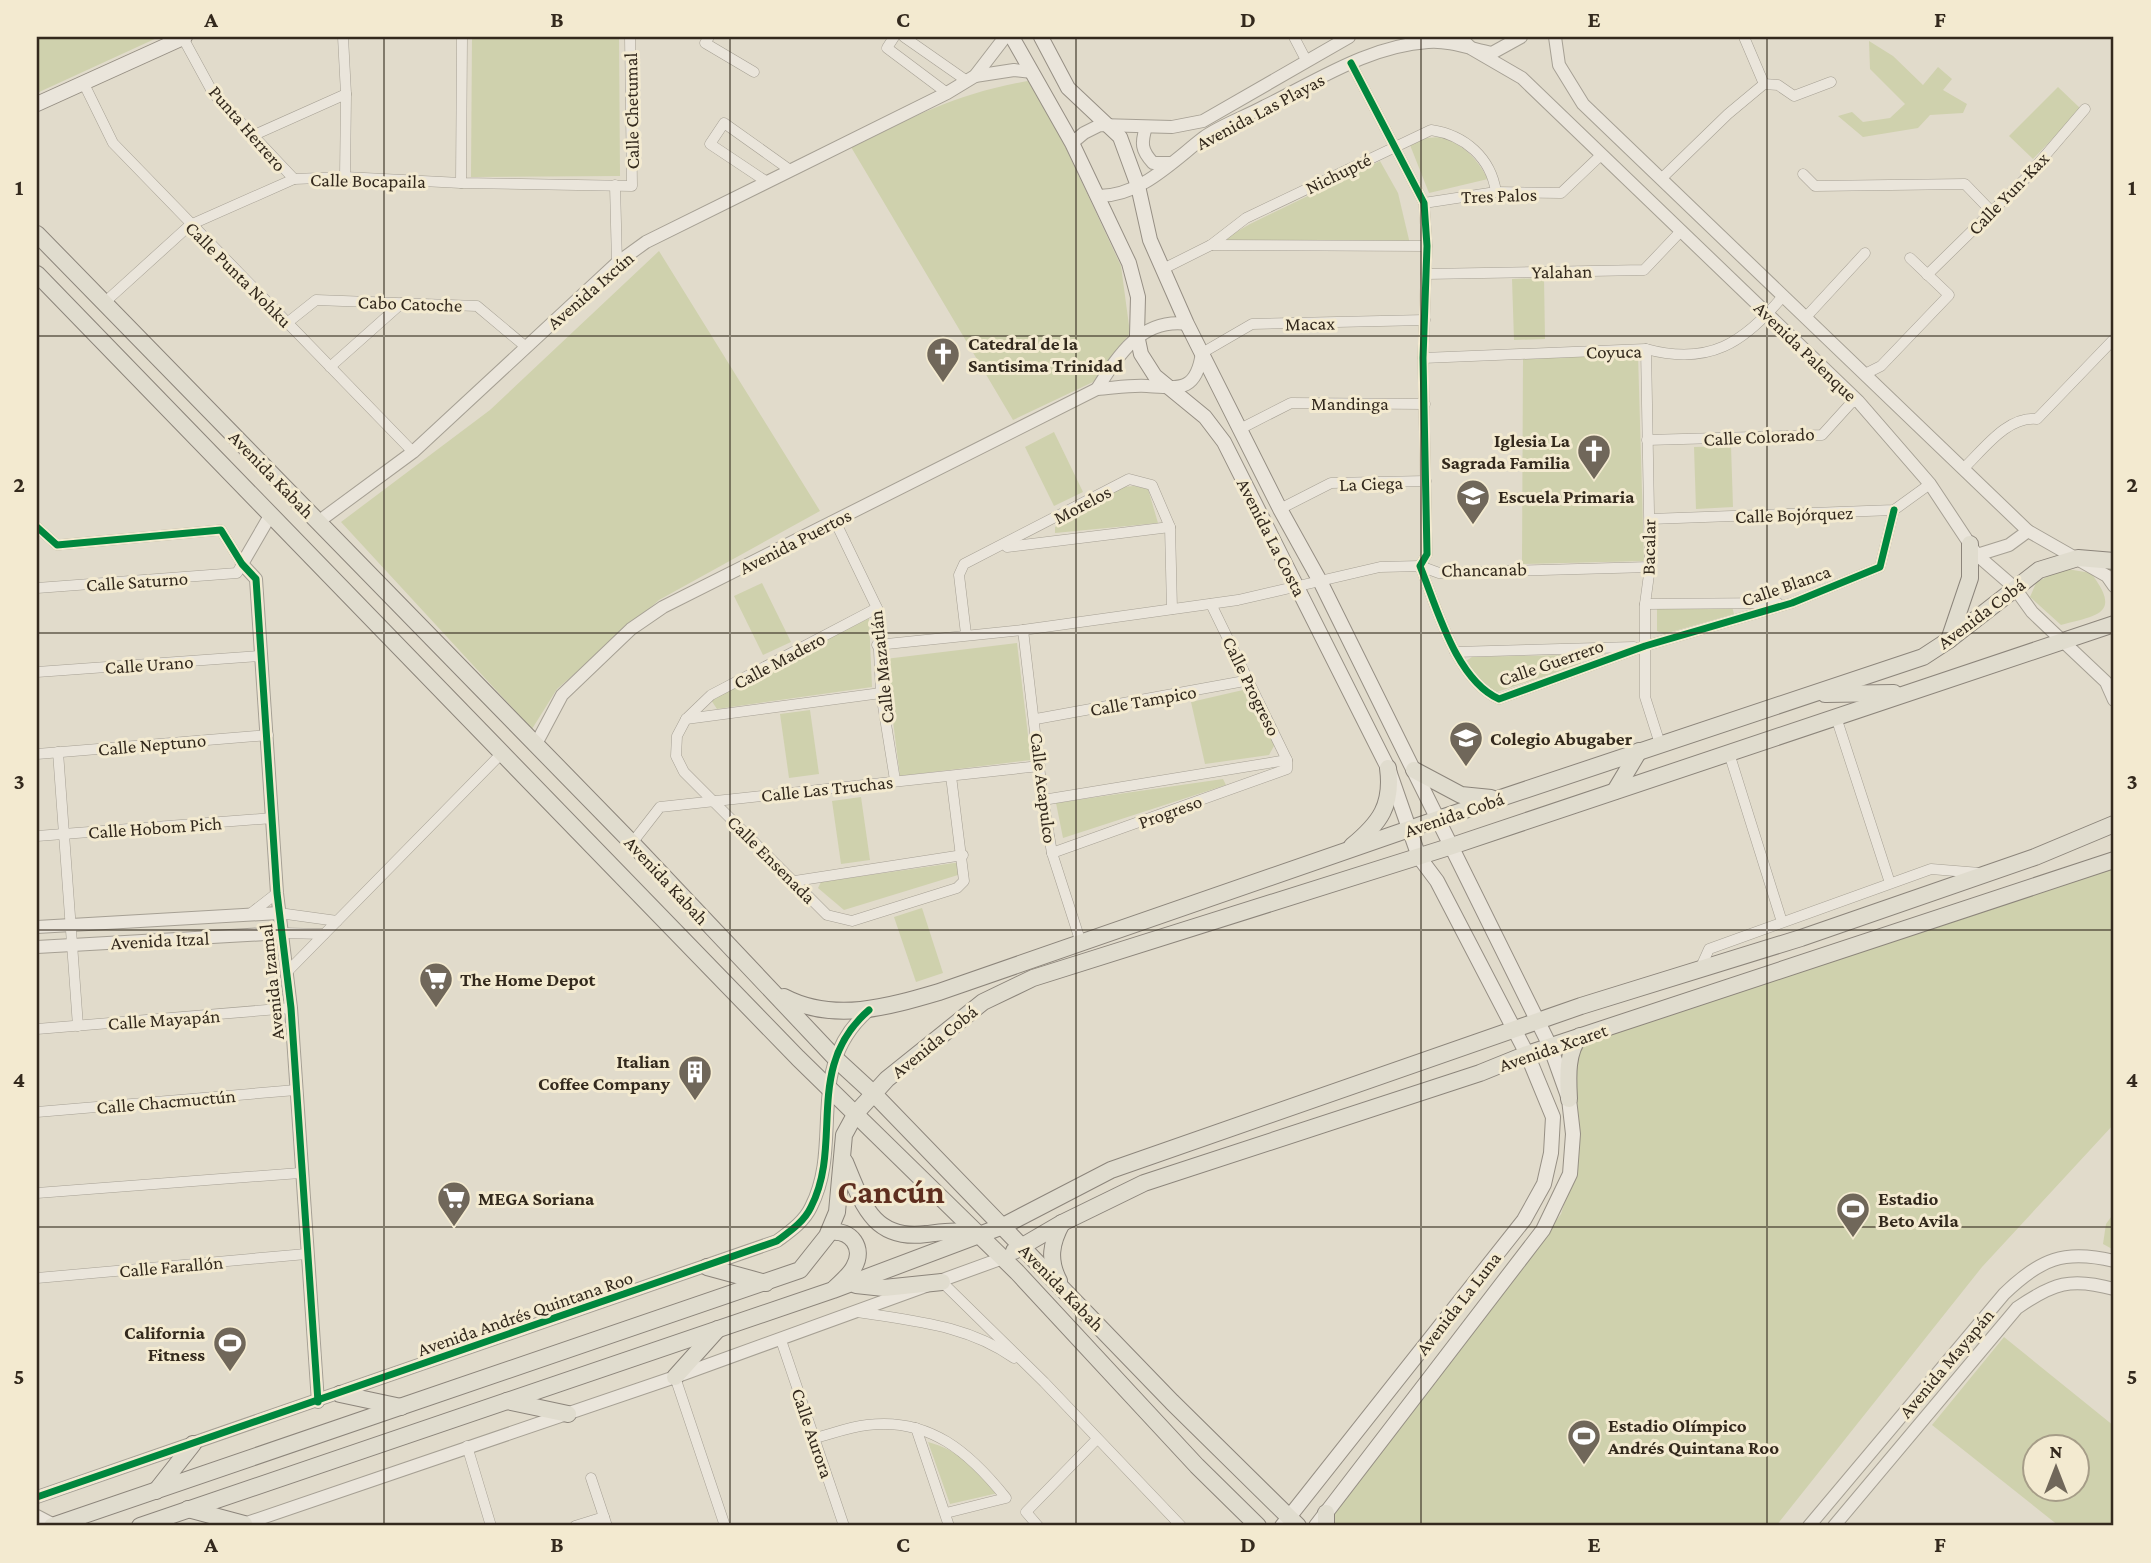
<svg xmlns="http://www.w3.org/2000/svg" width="2151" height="1563" font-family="'Crimson Pro',serif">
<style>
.green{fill:#cfd1ad;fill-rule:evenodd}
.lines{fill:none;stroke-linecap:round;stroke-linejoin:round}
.minor-casing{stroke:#a6a094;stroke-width:11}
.tertiary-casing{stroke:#a6a094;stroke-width:14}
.secondary-casing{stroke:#968f84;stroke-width:16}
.primary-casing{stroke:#8c857b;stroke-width:18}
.minor{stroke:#eae5db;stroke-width:10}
.tertiary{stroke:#eae5db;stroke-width:12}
.secondary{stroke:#eae5db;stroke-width:14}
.primary{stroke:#e0dcce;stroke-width:16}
.cycleway-casing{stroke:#f3ead0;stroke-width:11}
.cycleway{stroke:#00873e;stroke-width:7}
.grid{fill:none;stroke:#33291d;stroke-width:2;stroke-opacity:0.55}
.labels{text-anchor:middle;stroke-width:6;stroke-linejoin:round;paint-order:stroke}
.street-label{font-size:19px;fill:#33291d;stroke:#f3ead0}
.poi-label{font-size:19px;font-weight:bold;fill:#33291d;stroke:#f3ead0;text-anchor:start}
.town-label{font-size:33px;font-weight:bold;fill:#5e2e1f;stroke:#f3ead0}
.neatline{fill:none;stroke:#33291d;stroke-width:2.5}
.grid-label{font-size:23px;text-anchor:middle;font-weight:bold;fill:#33291d}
</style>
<rect width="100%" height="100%" fill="#e1dbcb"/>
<g class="green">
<path d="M37 37H159L37 93Z"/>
<path d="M472 37H619L620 176 471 177Z"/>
<path d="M1869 41 1893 56 1923 85 1938 67 1952 79 1943 90 1967 104 1963 113 1930 115 1918 128 1863 137 1838 116 1852 112 1863 122 1890 118 1905 104 1870 69Z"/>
<path d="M1034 80 1121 266 1130 333 1093 382 1013 420 851 147C917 115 960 92 1034 80Z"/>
<path d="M2058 87 2081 109 2033 159 2009 136Z"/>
<path d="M1442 137C1465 146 1476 158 1488 179L1429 193 1410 145 1426 138Z"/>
<path d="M1380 161 1398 193 1410 244 1221 241 1250 224Z"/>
<path d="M659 251 820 511 659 600 557 689 532 729 341 522 490 410Z"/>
<path d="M1544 278 1545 339 1514 340 1512 279Z"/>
<path d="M1638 354 1644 561 1522 564 1523 359Z"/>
<path d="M1054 432 1083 492 1054 506 1025 447Z"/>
<path d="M1731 446 1733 507 1696 509 1694 447Z"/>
<path d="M1134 486 1148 489 1158 523 1055 533V527L1122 487Z"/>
<path d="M2061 568 2091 573C2122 614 2098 615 2061 625L2030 597 2036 583Z"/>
<path d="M762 583 791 642 763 655 734 596Z"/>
<path d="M1732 606 1734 614 1664 634 1657 631V608Z"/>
<path d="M869 618 872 687 717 709 711 700Z"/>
<path d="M1017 643 1031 760 900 776 885 659Z"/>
<path d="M1567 655 1581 656V664L1494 693 1484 687 1466 661 1472 657Z"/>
<path d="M1243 690 1275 744 1269 755 1205 764 1191 702Z"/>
<path d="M810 710 819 774 789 778 780 714Z"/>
<path d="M1223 779 1226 785 1063 838 1056 803Z"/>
<path d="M861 797 870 860 841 864 832 801Z"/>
<path d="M961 862 958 875 844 910 818 888 821 882Z"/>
<path d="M2114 865V1124L1982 1267 1776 1526H1333L1332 1520 1340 1501 1561 1214 1571 1182 1573 1049 1584 1039Z"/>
<path d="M922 908 943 973 916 982 894 917Z"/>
<path d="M2114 1213V1250L2103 1244 2106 1224Z"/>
<path d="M2004 1337 2114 1426V1526H2059L1932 1425ZM2036 1448H2078V1490H2036Z"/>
<path d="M928 1442C959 1450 977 1470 998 1493L950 1504Z"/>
</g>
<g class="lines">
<g class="minor-casing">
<g id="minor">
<path d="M343 37 346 94 345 177"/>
<path d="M709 37 705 43 754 72"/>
<path d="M894 37 887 48 947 93"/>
<path d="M904 37 967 81"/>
<path d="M1294 37 1306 60"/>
<path d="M1744 37 1764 84"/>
<path d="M183 38 213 93 294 179"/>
<path d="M1351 63 1424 203 1427 246 1423 358 1427 554 1420 566C1437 608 1456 680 1499 699L1645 646 1792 603 1880 567 1894 510"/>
<path d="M84 84 113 143 413 452"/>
<path d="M252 136 346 94"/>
<path d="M1803 174 1815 186 1965 184 1992 212"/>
<path d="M1661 179 1728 114 1764 84 1778 85 1794 96 1831 82"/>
<path d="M767 182 710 144 724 123 790 170"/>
<path d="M461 183 462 37"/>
<path d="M615 185 617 263"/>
<path d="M1424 203 1496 192 1561 193 1601 155"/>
<path d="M1211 245 1427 246"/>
<path d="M1163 269 1211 245 1246 218 1431 130C1465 135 1491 158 1496 192"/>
<path d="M1426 274 1644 270 1681 231"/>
<path d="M1927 275 2025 179 2085 109"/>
<path d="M104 303 190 225 294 179 345 177 461 183 632 186 630 37"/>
<path d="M1806 317 1865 253"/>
<path d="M287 323 316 300 477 306 526 347"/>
<path d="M1646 349 1650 567 1645 604V697L1660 744"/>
<path d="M1202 353 1252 324 1425 320"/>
<path d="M1423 358 1646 349C1709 366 1744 343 1783 296"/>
<path d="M330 367 402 303"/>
<path d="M1865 374 1881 366 1949 295 1910 258"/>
<path d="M1240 429 1291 403 1425 404"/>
<path d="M1647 440 1822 435 1851 403 1858 401"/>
<path d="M1963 469C1984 449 2007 416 2037 419L2114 339"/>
<path d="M1280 509 1331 483 1426 481"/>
<path d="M1650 519 1894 510 1930 484"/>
<path d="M835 521 877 608 881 693 895 780"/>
<path d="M37 527 57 545 221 530 242 564 237 573 37 588"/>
<path d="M1007 547 1170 527"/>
<path d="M1645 604 1778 603"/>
<path d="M877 608 711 695 686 719 677 736 676 756 684 772 827 915 852 921 957 888 964 881 951 776"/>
<path d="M1023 630 1043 800 1052 853 1081 943"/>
<path d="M966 634 959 575 964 564 1129 479 1152 485 1170 527 1172 609"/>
<path d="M877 645 1023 630 1238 600 1380 567 1420 566 1439 573 1650 567"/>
<path d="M1455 652 1634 647"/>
<path d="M37 672 261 656"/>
<path d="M1836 717 1890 883"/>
<path d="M686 719 881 693"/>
<path d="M1036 719 1250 680"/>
<path d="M58 752 78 1026"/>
<path d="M1729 753 1782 922"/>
<path d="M37 754 268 735"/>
<path d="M1043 800 1287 760"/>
<path d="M37 836 273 818"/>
<path d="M632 843 660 807 1040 766"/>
<path d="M1052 853 1287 769V760L1211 604"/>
<path d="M795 881 963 855"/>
<path d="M279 913 337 921"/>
<path d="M250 914 277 893"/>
<path d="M283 933 324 934"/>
<path d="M1700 969 1709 949 1931 869 1980 873"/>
<path d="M288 971 503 752"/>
<path d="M37 1029 291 1008"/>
<path d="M37 1112 296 1090"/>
<path d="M37 1193 300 1173"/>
<path d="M37 1278 306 1254"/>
<path d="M942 1282 1044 1382 1181 1526"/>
<path d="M858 1312C913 1321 968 1325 1014 1358"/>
<path d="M781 1340 844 1526"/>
<path d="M675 1377 725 1526"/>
<path d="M916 1428 949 1526"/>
<path d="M815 1438C831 1434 849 1427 867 1425 930 1417 970 1453 1006 1498L946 1513"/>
<path d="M467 1446 491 1526"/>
<path d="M591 1478 607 1526"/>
<path d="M575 1526 604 1517"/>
<path d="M1038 1526 1026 1512 1097 1439"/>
</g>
</g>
<g class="tertiary-casing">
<g id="tertiary">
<path d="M1460 37 1472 49 1522 78 1858 401 1930 484 1977 555 2014 587 2032 612 2106 682 2114 700"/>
<path d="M1555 37 1559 65 1583 104 2028 531 2107 576 2114 586"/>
<path d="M975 76 1014 70 1032 72"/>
<path d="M1146 127C1141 143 1141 150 1153 163H1170"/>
<path d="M1072 143 1084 133 1100 125 1172 127 1203 121 1349 37"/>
<path d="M1097 196C1139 197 1172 162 1203 138 1221 125 1245 117 1265 106 1318 80 1369 46 1428 42 1448 40 1472 49 1492 53L1521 37"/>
<path d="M1097 389C1119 354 1142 318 1187 324"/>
<path d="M271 514 242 564 256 579 277 893 291 1008 318 1402"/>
<path d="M318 522 413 452 617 263 646 242 947 93 975 76 1005 37"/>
<path d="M1977 555 2009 545 2028 531"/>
<path d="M536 744 562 695 631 629 663 607 1097 389C1113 388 1130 385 1147 386 1180 388 1196 392 1202 353"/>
<path d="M37 927 279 913"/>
<path d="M37 947 283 933"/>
<path d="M37 1497 777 1241C789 1232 804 1222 811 1207 844 1143 803 1067 869 1010"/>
<path d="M37 1516 56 1526"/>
<path d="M238 1526 675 1377 1003 1258"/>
<path d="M1809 1526 2004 1294C2040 1259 2064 1249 2114 1261"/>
<path d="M1834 1526 2017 1308C2053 1283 2071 1277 2114 1289"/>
</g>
</g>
<g class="secondary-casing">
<g id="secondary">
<path d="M1012 37 1072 143 1129 263 1138 297 1137 335 1141 354 1155 376 1205 417 1224 442 1388 768 1419 857 1437 881 1527 1054 1553 1117 1551 1153 1544 1184 1524 1220 1282 1526"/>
<path d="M1041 37 1068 88 1120 137 1138 186 1150 240 1187 324 1280 509 1321 583 1550 1046 1569 1099 1573 1134 1570 1174 1543 1230 1316 1526"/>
<path d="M37 104 185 37"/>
</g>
</g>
<g class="primary-casing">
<g id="primary">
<path d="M37 234 632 843 837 1060 874 1094 1172 1402 1298 1526"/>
<path d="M37 274 798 1058 1017 1272 1197 1466 1258 1526"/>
<path d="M1949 640 1970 578V544"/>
<path d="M1825 694 1894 693"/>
<path d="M1414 770 1461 795 1491 798"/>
<path d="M1615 791 1639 751"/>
<path d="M1352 846C1380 823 1393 805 1388 768"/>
<path d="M784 997C834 1023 888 1007 939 992L1438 819 1923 657 1949 640 2039 570 2078 558 2114 561"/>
<path d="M1569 1099C1568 1079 1566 1052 1580 1036"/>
<path d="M845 1162C862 1203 873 1241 926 1234 945 1232 962 1229 980 1236"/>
<path d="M830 1232C851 1229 865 1248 854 1267 850 1275 841 1282 835 1288"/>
<path d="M1014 1251 1062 1223 1144 1183 1480 1073 1527 1054 2114 860"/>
<path d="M707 1267 766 1283"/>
<path d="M1059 1281C1048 1260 1051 1243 1062 1223"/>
<path d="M856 1285 884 1288 942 1282"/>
<path d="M675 1377 718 1329"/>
<path d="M340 1394 401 1407"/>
<path d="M507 1401 568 1414"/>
<path d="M156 1491 193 1444"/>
<path d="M188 1509 244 1524"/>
<path d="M52 1526 800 1270 827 1236 837 1212 844 1135 856 1113 887 1079 983 1002 1033 978 1452 846 2114 624"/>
<path d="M140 1526 833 1290 1003 1226 1111 1170 1581 1006 1801 938 2035 857 2114 824"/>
<path d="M1326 1526V1513"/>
</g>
</g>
<use href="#minor" class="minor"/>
<use href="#tertiary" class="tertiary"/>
<use href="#secondary" class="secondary"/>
<use href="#primary" class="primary"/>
<g class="cycleway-casing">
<g id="cycleway">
<path d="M1351 63 1424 203 1427 246 1423 358 1427 554 1420 566C1437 608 1456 680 1499 699L1645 646 1792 603 1880 567 1894 510"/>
<path d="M37 527 57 545 221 530 242 564 256 579 277 893 291 1008 318 1402"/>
<path d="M37 1497 777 1241C789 1232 804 1222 811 1207 844 1143 803 1067 869 1010"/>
</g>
</g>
<use href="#cycleway" class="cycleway"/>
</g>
<path class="grid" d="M384 37V1526M730 37V1526M1076 37V1526M1421 37V1526M1767 37V1526M37 336H2114M37 633H2114M37 930H2114M37 1227H2114"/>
<defs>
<g id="church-pin" transform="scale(1.75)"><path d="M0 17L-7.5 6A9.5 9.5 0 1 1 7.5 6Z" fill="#70675a" stroke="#f3ead0"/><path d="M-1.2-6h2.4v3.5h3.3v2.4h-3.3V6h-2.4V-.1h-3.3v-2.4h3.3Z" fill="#fff"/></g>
<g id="school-pin" transform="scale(1.75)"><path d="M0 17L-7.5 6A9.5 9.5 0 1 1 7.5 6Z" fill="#70675a" stroke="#f3ead0"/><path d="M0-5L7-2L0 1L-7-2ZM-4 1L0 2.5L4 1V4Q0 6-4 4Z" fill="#fff"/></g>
<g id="supermarket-pin" transform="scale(1.75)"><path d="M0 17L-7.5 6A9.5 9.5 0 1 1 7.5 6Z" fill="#70675a" stroke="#f3ead0"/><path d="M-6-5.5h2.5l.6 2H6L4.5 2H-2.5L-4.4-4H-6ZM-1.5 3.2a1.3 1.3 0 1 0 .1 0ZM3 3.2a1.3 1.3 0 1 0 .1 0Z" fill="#fff"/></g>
<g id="building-pin" transform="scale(1.75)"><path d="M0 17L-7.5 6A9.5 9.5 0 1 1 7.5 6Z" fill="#70675a" stroke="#f3ead0"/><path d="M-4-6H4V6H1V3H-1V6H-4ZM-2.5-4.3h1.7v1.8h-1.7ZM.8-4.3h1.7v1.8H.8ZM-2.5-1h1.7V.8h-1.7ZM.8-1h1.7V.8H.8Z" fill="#fff"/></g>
<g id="stadium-pin" transform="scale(1.75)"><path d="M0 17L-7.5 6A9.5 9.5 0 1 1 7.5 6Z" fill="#70675a" stroke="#f3ead0"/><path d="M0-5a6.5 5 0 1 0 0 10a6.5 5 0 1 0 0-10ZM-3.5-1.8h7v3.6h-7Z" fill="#fff"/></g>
</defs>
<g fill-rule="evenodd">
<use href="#church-pin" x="943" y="354"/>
<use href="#church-pin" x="1594" y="451"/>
<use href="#school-pin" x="1473" y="496"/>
<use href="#school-pin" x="1466" y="738"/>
<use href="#supermarket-pin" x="436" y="979"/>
<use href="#building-pin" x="695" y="1072"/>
<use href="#supermarket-pin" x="454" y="1198"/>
<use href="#stadium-pin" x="1853" y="1209"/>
<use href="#stadium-pin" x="230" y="1343"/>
<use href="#stadium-pin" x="1584" y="1436"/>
</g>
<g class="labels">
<g class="street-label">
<text transform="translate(631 111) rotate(-91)" y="7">Calle Chetumal</text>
<text transform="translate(1260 111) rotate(-28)" y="7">Avenida Las Playas</text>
<text transform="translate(248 128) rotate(49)" y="7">Punta Herrero</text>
<text transform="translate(1338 173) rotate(-26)" y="7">Nichupté</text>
<text transform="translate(368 180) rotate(1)" y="7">Calle Bocapaila</text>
<text transform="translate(2008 193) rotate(-46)" y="7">Calle Yun-Kax</text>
<text transform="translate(1499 195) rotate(-2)" y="7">Tres Palos</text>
<text transform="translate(1562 271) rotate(-1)" y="7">Yalahan</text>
<text transform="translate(239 274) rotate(45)" y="7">Calle Punta Nohku</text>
<text transform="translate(590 290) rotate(-41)" y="7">Avenida Ixcún</text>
<text transform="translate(410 303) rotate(2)" y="7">Cabo Catoche</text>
<text transform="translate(1310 323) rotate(-1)" y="7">Macax</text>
<text transform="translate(1614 351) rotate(-1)" y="7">Coyuca</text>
<text transform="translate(1806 351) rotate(44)" y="7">Avenida Palenque</text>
<text x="1350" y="410">Mandinga</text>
<text transform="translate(1759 436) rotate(-3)" y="7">Calle Colorado</text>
<text transform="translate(272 474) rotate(46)" y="7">Avenida Kabah</text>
<text transform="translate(1371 483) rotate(-2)" y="7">La Ciega</text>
<text transform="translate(1082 504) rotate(-28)" y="7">Morelos</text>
<text transform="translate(1794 514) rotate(-2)" y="7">Calle Bojórquez</text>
<text transform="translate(1272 537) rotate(63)" y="7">Avenida La Costa</text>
<text transform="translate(795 541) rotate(-27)" y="7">Avenida Puertos</text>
<text transform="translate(1648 547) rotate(-89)" y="7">Bacalar</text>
<text transform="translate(1484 569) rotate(-1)" y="7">Chancanab</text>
<text transform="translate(137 581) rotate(-4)" y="7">Calle Saturno</text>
<text transform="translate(1786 585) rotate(-19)" y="7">Calle Blanca</text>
<text transform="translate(1981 613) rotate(-37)" y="7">Avenida Cobá</text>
<text transform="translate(779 660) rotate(-28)" y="7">Calle Madero</text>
<text transform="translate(1551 662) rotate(-19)" y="7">Calle Guerrero</text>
<text transform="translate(149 664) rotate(-4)" y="7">Calle Urano</text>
<text transform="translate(881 667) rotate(-96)" y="7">Calle Mazatlán</text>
<text transform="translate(1252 686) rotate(64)" y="7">Calle Progreso</text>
<text transform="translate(1143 700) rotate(-10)" y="7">Calle Tampico</text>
<text transform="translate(152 744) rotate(-5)" y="7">Calle Neptuno</text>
<text transform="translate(827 788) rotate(-6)" y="7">Calle Las Truchas</text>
<text transform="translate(1044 788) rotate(83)" y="7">Calle Acapulco</text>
<text transform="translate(1170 811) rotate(-20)" y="7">Progreso</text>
<text transform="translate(1454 814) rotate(-19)" y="7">Avenida Cobá</text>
<text transform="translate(155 827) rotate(-4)" y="7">Calle Hobom Pich</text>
<text transform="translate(772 859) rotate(45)" y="7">Calle Ensenada</text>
<text transform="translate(667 880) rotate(47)" y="7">Avenida Kabah</text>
<text transform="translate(160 940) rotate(-3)" y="7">Avenida Itzal</text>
<text transform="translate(271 982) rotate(-96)" y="7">Avenida Izamal</text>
<text transform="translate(164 1019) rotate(-4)" y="7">Calle Mayapán</text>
<text transform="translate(934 1041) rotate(-39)" y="7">Avenida Cobá</text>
<text transform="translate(1553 1047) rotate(-19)" y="7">Avenida Xcaret</text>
<text transform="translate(166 1101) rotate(-5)" y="7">Calle Chacmuctún</text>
<text transform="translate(171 1266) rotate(-5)" y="7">Calle Farallón</text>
<text transform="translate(1062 1287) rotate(46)" y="7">Avenida Kabah</text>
<text transform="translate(1458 1303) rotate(-52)" y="7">Avenida La Luna</text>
<text transform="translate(525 1313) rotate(-19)" y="7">Avenida Andrés Quintana Roo</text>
<text transform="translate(1946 1363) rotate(-50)" y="7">Avenida Mayapán</text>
<text transform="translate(813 1433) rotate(71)" y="7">Calle Aurora</text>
</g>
<g class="poi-label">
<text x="968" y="350">Catedral de la<tspan x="968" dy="22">Santisima Trinidad</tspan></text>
<text x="1570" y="447" text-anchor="end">Iglesia La<tspan x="1570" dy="22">Sagrada Familia</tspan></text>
<text x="1498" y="503">Escuela Primaria</text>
<text x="1490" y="745">Colegio Abugaber</text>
<text x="460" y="986">The Home Depot</text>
<text x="670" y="1068" text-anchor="end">Italian<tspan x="670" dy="22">Coffee Company</tspan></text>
<text x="478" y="1205">MEGA Soriana</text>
<text x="1878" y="1205">Estadio<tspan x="1878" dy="22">Beto Avila</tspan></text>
<text x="205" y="1339" text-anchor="end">California<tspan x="205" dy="22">Fitness</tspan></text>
<text x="1608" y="1432">Estadio Olímpico<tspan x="1608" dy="22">Andrés Quintana Roo</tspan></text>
</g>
<g class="town-label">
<text x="891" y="1203">Cancún</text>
</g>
</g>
<rect width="2151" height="1563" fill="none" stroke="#f3ead0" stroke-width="77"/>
<g transform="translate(2056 1468)"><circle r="33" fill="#f3ead0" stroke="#a69d88" stroke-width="2"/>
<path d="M0-5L12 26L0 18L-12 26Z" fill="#70675a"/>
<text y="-10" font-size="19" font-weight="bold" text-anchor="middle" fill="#33291d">N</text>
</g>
<rect x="38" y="38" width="2074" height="1486" class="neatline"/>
<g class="grid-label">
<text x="211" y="27">A</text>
<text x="557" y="27">B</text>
<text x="903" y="27">C</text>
<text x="1248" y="27">D</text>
<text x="1594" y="27">E</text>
<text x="1940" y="27">F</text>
<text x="19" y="195">1</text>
<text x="2132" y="195">1</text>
<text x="19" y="492">2</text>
<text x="2132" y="492">2</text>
<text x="19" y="789">3</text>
<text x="2132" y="789">3</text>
<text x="19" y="1087">4</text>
<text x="2132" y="1087">4</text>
<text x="19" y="1384">5</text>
<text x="2132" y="1384">5</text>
<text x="211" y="1552">A</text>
<text x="557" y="1552">B</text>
<text x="903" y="1552">C</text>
<text x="1248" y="1552">D</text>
<text x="1594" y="1552">E</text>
<text x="1940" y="1552">F</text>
</g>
</svg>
